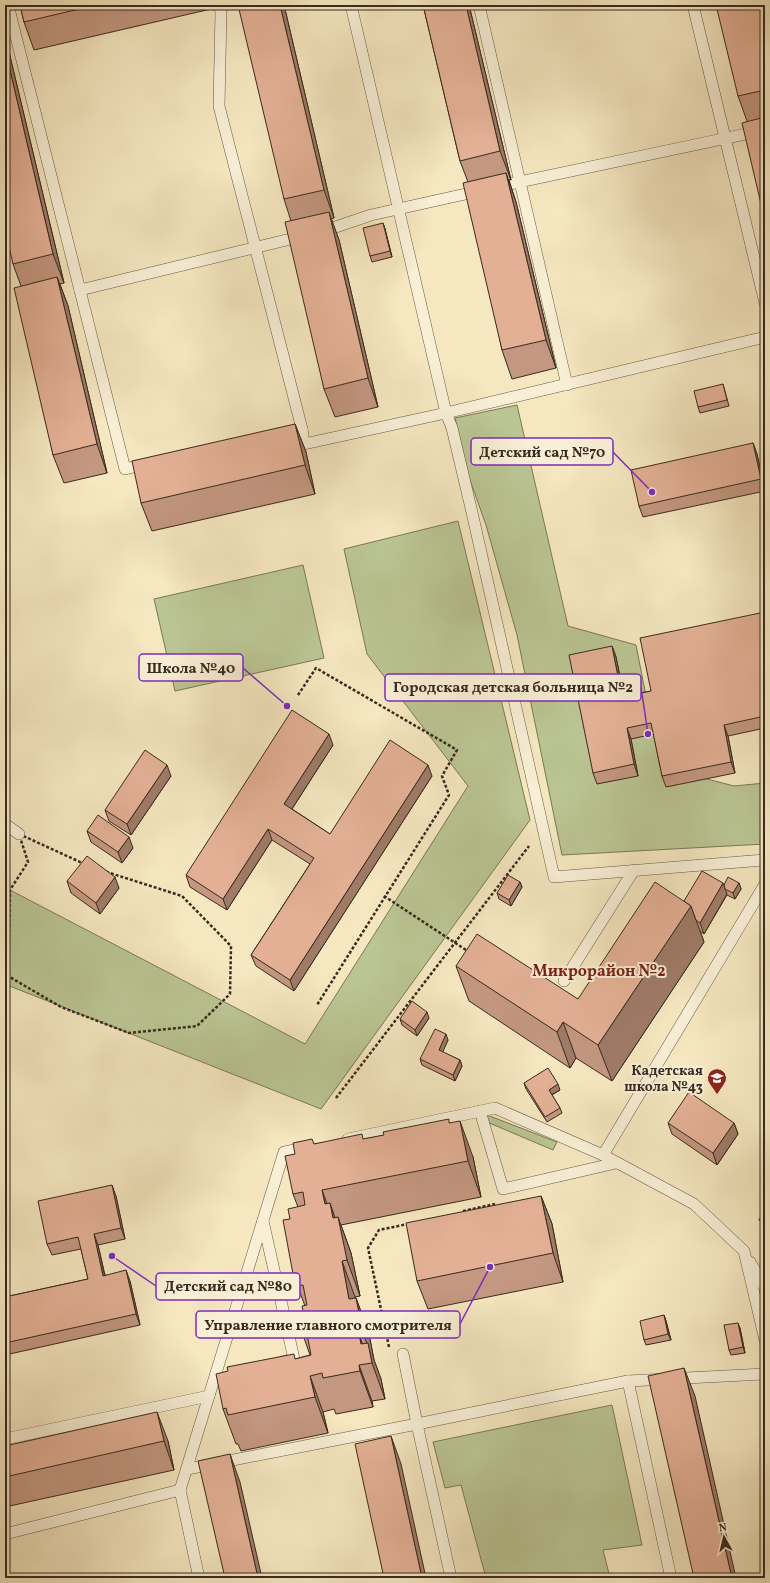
<svg xmlns="http://www.w3.org/2000/svg" width="770" height="1583" font-family="Vollkorn,serif">
<style>
.green{fill:#bac593;stroke:#7a7859}
.lines{fill:none;stroke-linecap:round;stroke-linejoin:round}
.lane-casing{stroke:#685947;stroke-width:12}
.path{stroke:#392a1f;stroke-width:2.5;stroke-dasharray:3 2;stroke-linecap:butt}
.lane{stroke:#f8efd6;stroke-width:11}
.wall{fill:#c39780;stroke:#392a1f}
.shaded-wall{fill:#9f7b68;stroke:#392a1f}
.building{fill:#e3b095;stroke:#392a1f}
.labels{text-anchor:middle;stroke-width:4;stroke-linejoin:round;paint-order:stroke}
.poi-label{font-size:14px;font-weight:bold;fill:#392a1f;stroke:#f8efd6;text-anchor:end}
.quarter-label{font-size:16px;font-weight:bold;fill:#7a1f14;stroke:#f8efd6}
.leader{fill:none;stroke:#7b2cbf;stroke-width:1.5}
.callout-dot{fill:#7b2cbf;stroke:#f8efd6;stroke-width:1.5}
.callout{fill:#f8efd6;stroke:#7b2cbf;stroke-width:1.5}
.callout-label{font-size:15px;text-anchor:middle;font-weight:bold;fill:#392a1f}
</style>
<rect width="100%" height="100%" fill="#f5e7c0"/>
<filter id="stains"><feTurbulence type="fractalNoise" baseFrequency=".005" numOctaves="4"/><feColorMatrix values="0 0 0 0 .2 0 0 0 0 .09 0 0 0 0 .02 0 0 0 .5 -.17"/></filter>
<radialGradient id="worn" r=".72"><stop offset=".6" stop-color="#630" stop-opacity="0"/><stop offset="1" stop-color="#630" stop-opacity=".3"/></radialGradient>
<g class="green">
<path d="M517 405 568 626 636 645 660 767 734 786 765 783V844L562 855 517 635 486 525 469 477 455 418Z"/>
<path d="M458 521 530 820 321 1109 7 985 10 890 305 1044 468 786 367 654 344 549Z"/>
<path d="M303 565 324 658 175 691 154 599Z"/>
<path d="M487 1115 557 1142 553 1150 487 1122Z"/>
<path d="M612 1405 642 1545 603 1550 610 1578H486L461 1485 445 1488 433 1442Z"/>
</g>
<g class="lines">
<g class="lane-casing">
<g id="lane">
<path d="M8 5 125 469 147 464"/>
<path d="M219 5 221 12 219 106 302 429 284 433"/>
<path d="M351 5 446 413 452 428 471 508 554 877 765 860"/>
<path d="M479 5 567 385"/>
<path d="M693 5 765 303"/>
<path d="M496 187 765 130"/>
<path d="M321 232 371 215 479 191"/>
<path d="M80 290 303 236"/>
<path d="M302 429 304 444 446 413 765 337"/>
<path d="M5 824 19 834"/>
<path d="M564 981 634 870"/>
<path d="M480 1111 503 1189 616 1163"/>
<path d="M348 1139 495 1108 603 1155 694 1204 744 1251 765 1340"/>
<path d="M603 1155 765 884"/>
<path d="M263 1221 294 1359 285 1361"/>
<path d="M750 1262 765 1288"/>
<path d="M5 1439 209 1396"/>
<path d="M187 1469 417 1424 403 1354"/>
<path d="M5 1534 180 1490"/>
<path d="M199 1578 180 1490 284 1152 307 1147"/>
<path d="M451 1578 417 1424 628 1381"/>
<path d="M671 1578 628 1381 765 1374"/>
</g>
</g>
<g class="path">
<path d="M298 695 316 668 457 750 442 776 449 795 317 1005"/>
<path d="M19 834 91 867 182 896 231 946 230 994 197 1026 129 1033 61 1007 8 976 10 890 28 862Z"/>
<path d="M384 896 469 952"/>
<path d="M336 1098 529 846"/>
<path d="M463 1211 495 1204"/>
<path d="M759 1219 765 1223"/>
<path d="M389 1347 368 1248 379 1230 408 1224"/>
</g>
<use href="#lane" class="lane"/>
</g>
<g class="wall">
<path d="M20 5H210L211 9 34 50 24 22Z"/>
<path d="M284 5 334 218 331 219 339 240 378 407 335 417 324 389 291 221 284 199Z"/>
<path d="M423 5H469L511 180H509L516 202 556 368 512 379 502 350 468 182 460 161Z"/>
<path d="M763 5 765 15V221L747 121 738 96Z"/>
<path d="M9 52 64 283 60 284 68 306 107 473 64 483 53 455 21 286 13 264Z"/>
<path d="M383 223 385 229 392 257 372 262 370 256Z"/>
<path d="M723 384 729 406 700 413 698 407Z"/>
<path d="M295 424 306 452 315 494 152 531 141 503Z"/>
<path d="M753 443 757 454 765 491 643 517 639 506Z"/>
<path d="M765 612V728L728 736 735 773 666 787 662 776 654 734 631 739 638 776 597 784 593 773 612 646 616 657 624 696 651 691Z"/>
<path d="M333 745 292 809 330 834 432 776 294 991 256 966 251 955 310 864 272 840 227 910 190 887 186 875Z"/>
<path d="M171 776 131 835 109 821 105 810Z"/>
<path d="M87 831 133 848 122 863 91 842Z"/>
<path d="M67 881 119 888 100 914 71 893Z"/>
<path d="M520 882 522 887 511 906 499 899 497 893Z"/>
<path d="M739 883 741 889 735 899 727 895 704 934 700 931 704 942 612 1081 576 1058 570 1068 469 1001 456 966 578 999 684 901 724 885Z"/>
<path d="M429 1018 417 1036 402 1025 400 1019Z"/>
<path d="M448 1040 442 1052 460 1060 462 1066 455 1081 422 1065 420 1059Z"/>
<path d="M524 1083 560 1090 552 1095 560 1108 562 1113 547 1122 526 1089Z"/>
<path d="M450 1123 473 1157 481 1197 341 1225 351 1253 360 1296 355 1297V1298H356L369 1334 374 1360 381 1379 385 1399 372 1401 373 1407 336 1414 334 1409 323 1412 328 1433 241 1451 238 1444H236L223 1409 295 1359 310 1355 303 1335 305 1320V1306L293 1274 290 1219 298 1207 293 1194 295 1154 314 1144 364 1139Z"/>
<path d="M668 1123H734L738 1134 717 1165 672 1134Z"/>
<path d="M116 1196 125 1239 98 1245 105 1275 130 1281 140 1325 5 1355V1297L88 1279 81 1249 52 1255 47 1244Z"/>
<path d="M541 1196 552 1224 563 1282 428 1309 417 1281Z"/>
<path d="M664 1315 666 1321 671 1340 646 1345 644 1340Z"/>
<path d="M740 1328 745 1353 731 1355 729 1350Z"/>
<path d="M168 1441 174 1470 5 1507V1446Z"/>
</g>
<g class="shaded-wall">
<path d="M280 5H284L334 218 324 190Z"/>
<path d="M466 5H469L511 180 500 151Z"/>
<path d="M759 5H763L765 15V31Z"/>
<path d="M5 40 9 52 64 283 53 254 5 49Z"/>
<path d="M506 173 516 202 556 368 546 340Z"/>
<path d="M329 212 339 240 378 407 368 378Z"/>
<path d="M383 223 385 229 392 257 390 251Z"/>
<path d="M57 277 68 306 107 473 97 444Z"/>
<path d="M295 424 306 452 315 494 305 465Z"/>
<path d="M753 443 757 454 765 490 761 479Z"/>
<path d="M612 646 616 657 626 708 622 697Z"/>
<path d="M724 725 728 736 735 773 731 762Z"/>
<path d="M627 728 631 739 638 776 634 764Z"/>
<path d="M329 734 333 745 288 815 284 804Z"/>
<path d="M167 765 171 776 131 835 127 824Z"/>
<path d="M428 765 432 776 294 991 290 980Z"/>
<path d="M268 829 272 840 227 910 223 899Z"/>
<path d="M129 837 133 848 122 863 118 852Z"/>
<path d="M115 877 119 888 100 914 96 903Z"/>
<path d="M520 882 522 887 511 906 509 900Z"/>
<path d="M723 883 727 894 704 934 700 923Z"/>
<path d="M739 883 741 889 735 899 733 893Z"/>
<path d="M691 906 704 942 612 1081 598 1045Z"/>
<path d="M427 1012 429 1018 417 1036 415 1030Z"/>
<path d="M563 1022 576 1058 570 1068 557 1032Z"/>
<path d="M446 1034 448 1040 441 1056 439 1050Z"/>
<path d="M460 1060 462 1066 455 1081 453 1075Z"/>
<path d="M558 1084 560 1090 551 1095 549 1090Z"/>
<path d="M460 1121 473 1157 481 1197 468 1161Z"/>
<path d="M734 1123 738 1134 717 1165 713 1153Z"/>
<path d="M112 1185 116 1196 125 1239 121 1228Z"/>
<path d="M322 1190 335 1226 325 1204Z"/>
<path d="M541 1196 552 1224 563 1282 553 1253Z"/>
<path d="M330 1203 342 1238 338 1217 351 1253 360 1296 347 1260 333 1218Z"/>
<path d="M94 1234 98 1245 107 1287 103 1276Z"/>
<path d="M342 1261 355 1297 362 1335 349 1299Z"/>
<path d="M126 1270 130 1281 140 1325 136 1314Z"/>
<path d="M356 1298 369 1334 374 1360 381 1379 385 1399 372 1363 370 1352 363 1333Z"/>
<path d="M664 1315 666 1321 671 1340 668 1334Z"/>
<path d="M738 1323 740 1328 745 1353 743 1347Z"/>
<path d="M359 1334 369 1363 361 1344Z"/>
<path d="M359 1365 372 1401 373 1407 360 1371Z"/>
<path d="M684 1368 695 1396 736 1578H732Z"/>
<path d="M310 1376 323 1412 328 1433 315 1397Z"/>
<path d="M157 1412 168 1441 174 1470 164 1441Z"/>
<path d="M391 1436 401 1464 426 1578H422Z"/>
<path d="M230 1454 240 1482 262 1578H258Z"/>
</g>
<g class="building">
<path d="M20 5H96L24 22Z"/>
<path d="M238 5H280L324 190 284 199Z"/>
<path d="M423 5H466L500 151 460 161Z"/>
<path d="M716 5H759L765 31V90L738 96Z"/>
<path d="M5 49 53 254 13 264 5 229Z"/>
<path d="M765 117V221L742 123Z"/>
<path d="M506 173 546 340 502 350 463 183Z"/>
<path d="M329 212 368 378 324 389 285 222Z"/>
<path d="M383 223 390 251 370 256 363 228Z"/>
<path d="M57 277 97 444 53 455 14 288Z"/>
<path d="M723 384 727 400 698 407 694 391Z"/>
<path d="M295 424 305 465 141 503 132 461Z"/>
<path d="M753 443 761 479 639 506 631 470Z"/>
<path d="M765 612V716L724 725 731 762 662 776 651 723 627 728 634 764 593 773 569 655 612 646 622 697 651 691 640 638Z"/>
<path d="M292 710 329 734 284 804 330 834 390 740 428 765 290 980 251 955 314 858 268 829 223 899 186 875Z"/>
<path d="M145 750 167 765 127 824 105 810Z"/>
<path d="M98 815 129 837 118 852 87 831Z"/>
<path d="M87 856 115 877 96 903 67 881Z"/>
<path d="M702 871 723 883 700 923 696 920 691 906 684 901Z"/>
<path d="M508 875 520 882 509 900 497 893Z"/>
<path d="M728 877 739 883 733 893 725 889 724 885Z"/>
<path d="M655 882 691 906 598 1045 563 1022 557 1032 456 966 477 934 578 999Z"/>
<path d="M412 1001 427 1012 415 1030 400 1019Z"/>
<path d="M435 1029 446 1034 439 1050 460 1060 453 1075 420 1059Z"/>
<path d="M548 1068 558 1084 549 1090 560 1108 545 1117 524 1083Z"/>
<path d="M689 1092 734 1123 713 1153 668 1123Z"/>
<path d="M449 1119V1123L460 1121 468 1161 322 1190 325 1204 330 1203 333 1218 338 1217 347 1260 342 1261 349 1299 356 1298 363 1333 359 1334 361 1344 368 1343 372 1363 359 1365 360 1371 323 1378 322 1373 310 1376 315 1397 228 1415 226 1408 223 1409 216 1374 228 1371 227 1367 294 1354 295 1359 311 1355 307 1334 303 1335 300 1321 305 1320 302 1306 307 1305 303 1285 298 1286 296 1273 293 1274 283 1220 290 1219 288 1209 305 1205 303 1192 293 1194 285 1156 295 1154 293 1143 312 1139 314 1144 362 1134 363 1139 384 1135 383 1132Z"/>
<path d="M112 1185 121 1228 94 1234 103 1276 126 1270 136 1314 5 1343V1297L88 1279 78 1237 47 1244 38 1201Z"/>
<path d="M541 1196 553 1253 417 1281 406 1223Z"/>
<path d="M664 1315 668 1334 644 1340 640 1321Z"/>
<path d="M738 1323 743 1347 729 1350 724 1325Z"/>
<path d="M684 1368 732 1578H694L648 1376Z"/>
<path d="M157 1412 164 1441 5 1477V1446Z"/>
<path d="M391 1436 422 1578H384L355 1444Z"/>
<path d="M230 1454 258 1578H225L198 1461Z"/>
</g>
<defs>
<g id="school-pin" transform="scale(1)"><path d="M0 17L-7.5 6A9.5 9.5 0 1 1 7.5 6Z" fill="#8f2418" stroke="#f8efd6"/><path d="M0-5L7-2L0 1L-7-2ZM-4 1L0 2.5L4 1V4Q0 6-4 4Z" fill="#fff"/></g>
</defs>
<g fill-rule="evenodd">
<use href="#school-pin" x="717" y="1078"/>
</g>
<g class="labels">
<g class="poi-label">
<text x="703" y="1075">Кадетская<tspan x="703" dy="16">школа №43</tspan></text>
</g>
<g class="quarter-label">
<text x="599" y="976">Микрорайон №2</text>
</g>
</g>
<path class="leader" d="M652 492L613 452M287 706L243 668M648 734L641 687M112 1256L156 1286M490 1267L460 1324"/>
<g class="callout-dot">
<circle cx="652" cy="492" r="4"/>
<circle cx="287" cy="706" r="4"/>
<circle cx="648" cy="734" r="4"/>
<circle cx="112" cy="1256" r="4"/>
<circle cx="490" cy="1267" r="4"/>
</g>
<g class="callout">
<rect x="471" y="438" width="142" height="27" rx="4"/>
<rect x="139" y="654" width="104" height="27" rx="4"/>
<rect x="385" y="674" width="256" height="27" rx="4"/>
<rect x="156" y="1273" width="144" height="27" rx="4"/>
<rect x="196" y="1311" width="264" height="27" rx="4"/>
</g>
<g class="callout-label">
<text x="542" y="457">Детский сад №70</text>
<text x="191" y="673">Школа №40</text>
<text x="513" y="692">Городская детская больница №2</text>
<text x="228" y="1291">Детский сад №80</text>
<text x="328" y="1330">Управление главного смотрителя</text>
</g>
<rect width="770" height="1583" fill="none" stroke="#f5e7c0" stroke-width="20"/>
<rect x="6" y="6" width="758" height="1571" fill="none" stroke="#392a1f" stroke-width="2"/>
<rect x="10" y="10" width="750" height="1563" fill="none" stroke="#392a1f"/>
<g transform="translate(724 1537) rotate(352)" stroke="#f8efd6" stroke-width="3" paint-order="stroke">
<path d="M0-3L7 15L0 10L-7 15Z" fill="#392a1f"/>
<text y="-6" font-size="11" font-weight="bold" text-anchor="middle" fill="#392a1f">N</text>
</g>
<rect width="100%" height="100%" filter="url(#stains)"/>
<rect width="100%" height="100%" fill="url(#worn)"/>
</svg>
